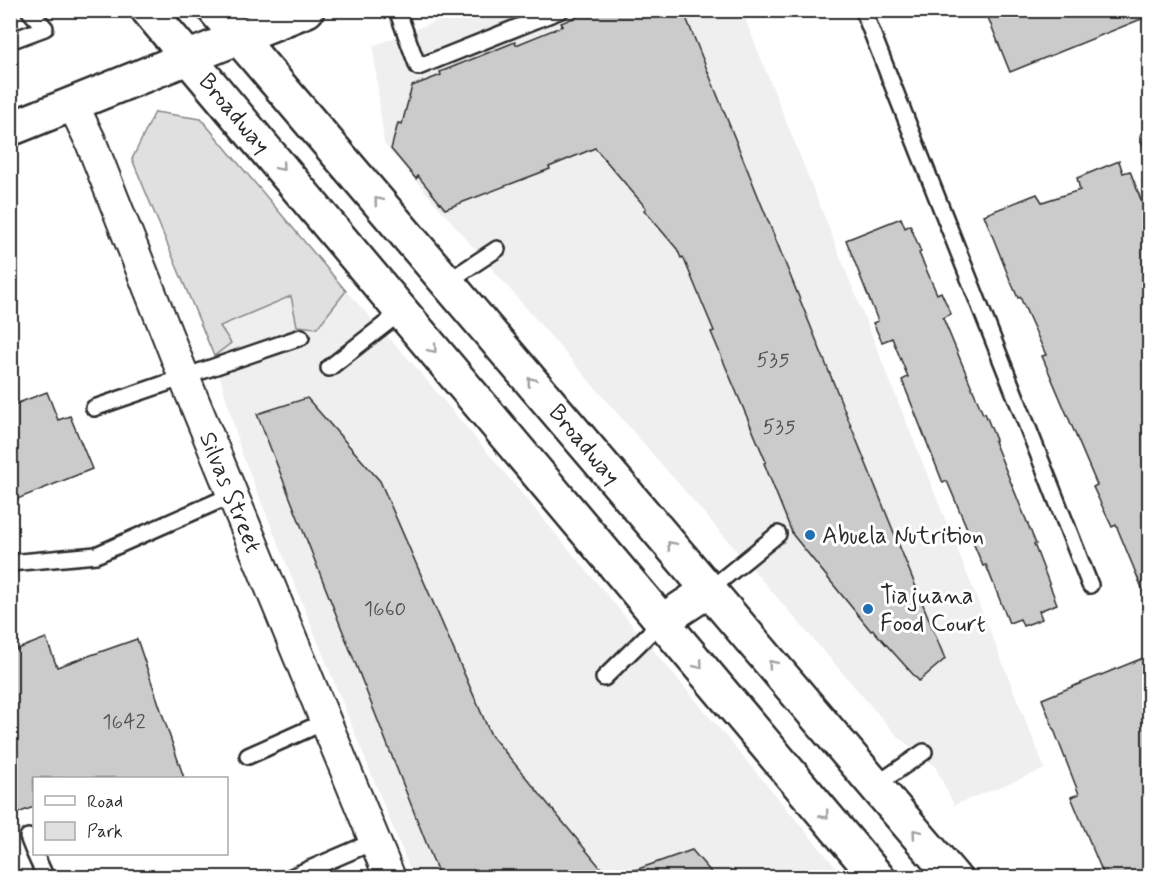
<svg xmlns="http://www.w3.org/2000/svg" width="1160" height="888" font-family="Mynerve,sans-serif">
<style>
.built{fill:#efefef}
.green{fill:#e0e0e0;stroke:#868686;stroke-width:1.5}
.building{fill:#cbcbcb;stroke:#2b2b2b;stroke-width:1.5}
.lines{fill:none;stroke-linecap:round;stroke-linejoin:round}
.service-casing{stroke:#2b2b2b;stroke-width:20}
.minor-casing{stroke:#2b2b2b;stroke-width:34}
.tertiary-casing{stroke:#2b2b2b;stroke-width:38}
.primary-casing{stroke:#2b2b2b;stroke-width:38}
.service{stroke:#fff;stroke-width:15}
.minor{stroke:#fff;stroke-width:30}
.tertiary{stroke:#fff;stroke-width:33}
.primary{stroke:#fff;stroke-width:33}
.oneway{stroke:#a0a0a0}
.poi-dot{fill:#1f6fb2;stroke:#fff;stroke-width:2}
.labels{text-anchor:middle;stroke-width:6;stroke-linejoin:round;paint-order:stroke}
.number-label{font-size:21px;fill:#535353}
.street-label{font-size:24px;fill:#2b2b2b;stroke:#fff}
.poi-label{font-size:24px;fill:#2b2b2b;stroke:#fff;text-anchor:start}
</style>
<rect width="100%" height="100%" fill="#fff"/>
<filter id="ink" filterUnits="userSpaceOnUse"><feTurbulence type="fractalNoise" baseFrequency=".0167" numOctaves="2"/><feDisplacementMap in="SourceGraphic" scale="12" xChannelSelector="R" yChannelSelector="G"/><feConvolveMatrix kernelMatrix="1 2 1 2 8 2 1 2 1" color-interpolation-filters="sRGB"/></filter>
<g filter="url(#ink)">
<g class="built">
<path d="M462 11H742L1045 769 954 805 935 766 898 737 384 144 373 46Z"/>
<path d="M346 291 413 364 844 877H413L242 454 214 356 231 343 220 326 291 296 317 328Z"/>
</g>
<path class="green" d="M155 112 201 119 346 291 317 328 297 326 291 296 220 326 231 343 214 356 132 159Z"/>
<g class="building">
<path d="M593 10H683L945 659 919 681 873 630 871 631 793 535 764 463 766 462 711 332 714 331 683 257 681 258 677 249 644 210 646 208 595 148 549 167 550 169 445 209 418 176 416 179 391 149 398 123 402 124 412 86 441 75 440 72 515 42 516 45 563 26 561 23Z"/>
<path d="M985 10H1149V16L1010 72Z"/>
<path d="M1119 161 1123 173 1130 171 1149 221V605L1116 525 1112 527 1093 487 1097 485 1042 356 1046 355 1020 297 1018 298 1010 280 984 215 1037 194 1042 202 1080 190 1077 178Z"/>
<path d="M901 218 905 228 910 225 921 252 919 253 937 294 941 292 951 314 943 318 983 414 985 413 996 440 994 441 1036 544H1034L1057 604 1039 611 1042 619 1023 626 1020 619 1009 623 986 565 983 566 947 481 943 483 902 380 908 377 892 338 882 342 873 323 878 321 846 240Z"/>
<path d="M47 392 58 420 70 416 92 469 10 502V406Z"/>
<path d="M307 398 380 481 491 735 609 878H440L257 414Z"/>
<path d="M46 638 57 667 137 639 184 778H34V807L10 816V652Z"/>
<path d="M1143 658 1149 675V878H1105L1071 797 1079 794 1042 699Z"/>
<path d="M692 850 716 878H625L624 874Z"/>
</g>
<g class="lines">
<g class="service-casing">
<g id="service">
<path d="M397 10 418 67 561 10"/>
<path d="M863 10 1090 585"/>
<path d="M10 41 45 28 29 10"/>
<path d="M1149 138 1150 139"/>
<path d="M447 282 497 249"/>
<path d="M329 368 402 311"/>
<path d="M94 408 301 337"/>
<path d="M10 563 96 555 232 495"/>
<path d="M709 590 778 534"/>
<path d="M604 678 662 621"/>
<path d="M248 756 324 722"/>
<path d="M876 785 924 752"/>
<path d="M28 837 34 852"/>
<path d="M35 854 46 878"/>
<path d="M289 878 375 841"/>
</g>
</g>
<g class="minor-casing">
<path id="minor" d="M73 105 90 140 184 377 390 878"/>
</g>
<g class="tertiary-casing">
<path id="tertiary" d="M10 129 307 10"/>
</g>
<g class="primary-casing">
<g id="primary">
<path d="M148 10 878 878"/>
<path d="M215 10 954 878"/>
<path d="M662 621 709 590"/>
</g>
</g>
<use href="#service" class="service"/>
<use href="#minor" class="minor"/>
<use href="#tertiary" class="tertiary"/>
<use href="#primary" class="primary"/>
</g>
<defs><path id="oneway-chevron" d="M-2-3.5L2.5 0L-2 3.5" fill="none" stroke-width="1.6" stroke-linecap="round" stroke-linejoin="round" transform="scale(1.5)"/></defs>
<g class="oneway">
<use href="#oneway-chevron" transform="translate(281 167) rotate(50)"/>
<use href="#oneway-chevron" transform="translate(378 201) rotate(-130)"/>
<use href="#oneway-chevron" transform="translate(433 349) rotate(50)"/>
<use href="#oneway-chevron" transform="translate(531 381) rotate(-130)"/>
<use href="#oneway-chevron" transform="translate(671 545) rotate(-130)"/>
<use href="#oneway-chevron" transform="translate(772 664) rotate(-130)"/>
<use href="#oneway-chevron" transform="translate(699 665) rotate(50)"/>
<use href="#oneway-chevron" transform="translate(825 815) rotate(50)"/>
<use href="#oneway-chevron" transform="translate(916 833) rotate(-130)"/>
</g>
</g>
<g class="poi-dot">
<circle cx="810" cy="535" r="6"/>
<circle cx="868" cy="609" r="6"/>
</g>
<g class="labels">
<g class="number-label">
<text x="773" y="366">535</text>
<text x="779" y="433">535</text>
<text x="385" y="615">1660</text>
<text x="124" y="728">1642</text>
</g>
<g class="street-label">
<text transform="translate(235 113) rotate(50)" y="8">Broadway</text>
<text transform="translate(585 444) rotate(50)" y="8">Broadway</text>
<text transform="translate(231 492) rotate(68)" y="8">Silvas Street</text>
</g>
<g class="poi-label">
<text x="822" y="543">Abuela Nutrition</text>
<text x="880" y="603">Tiajuana<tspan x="880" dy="28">Food Court</tspan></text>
</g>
</g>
<rect width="1160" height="888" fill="none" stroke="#fff" stroke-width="36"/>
<rect x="18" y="18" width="1124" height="852" fill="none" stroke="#2b2b2b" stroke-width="2" filter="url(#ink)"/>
<rect x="33" y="777" width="195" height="78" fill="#ffffff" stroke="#aaaaaa" stroke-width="1.5"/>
<rect x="45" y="796" width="30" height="9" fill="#ffffff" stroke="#aaaaaa" stroke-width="1.5"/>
<text x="87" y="807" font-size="18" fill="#2b2b2b">Road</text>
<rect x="45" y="822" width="30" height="18" fill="#e0e0e0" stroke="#aaaaaa" stroke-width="1.5"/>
<text x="87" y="837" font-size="18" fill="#2b2b2b">Park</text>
</svg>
